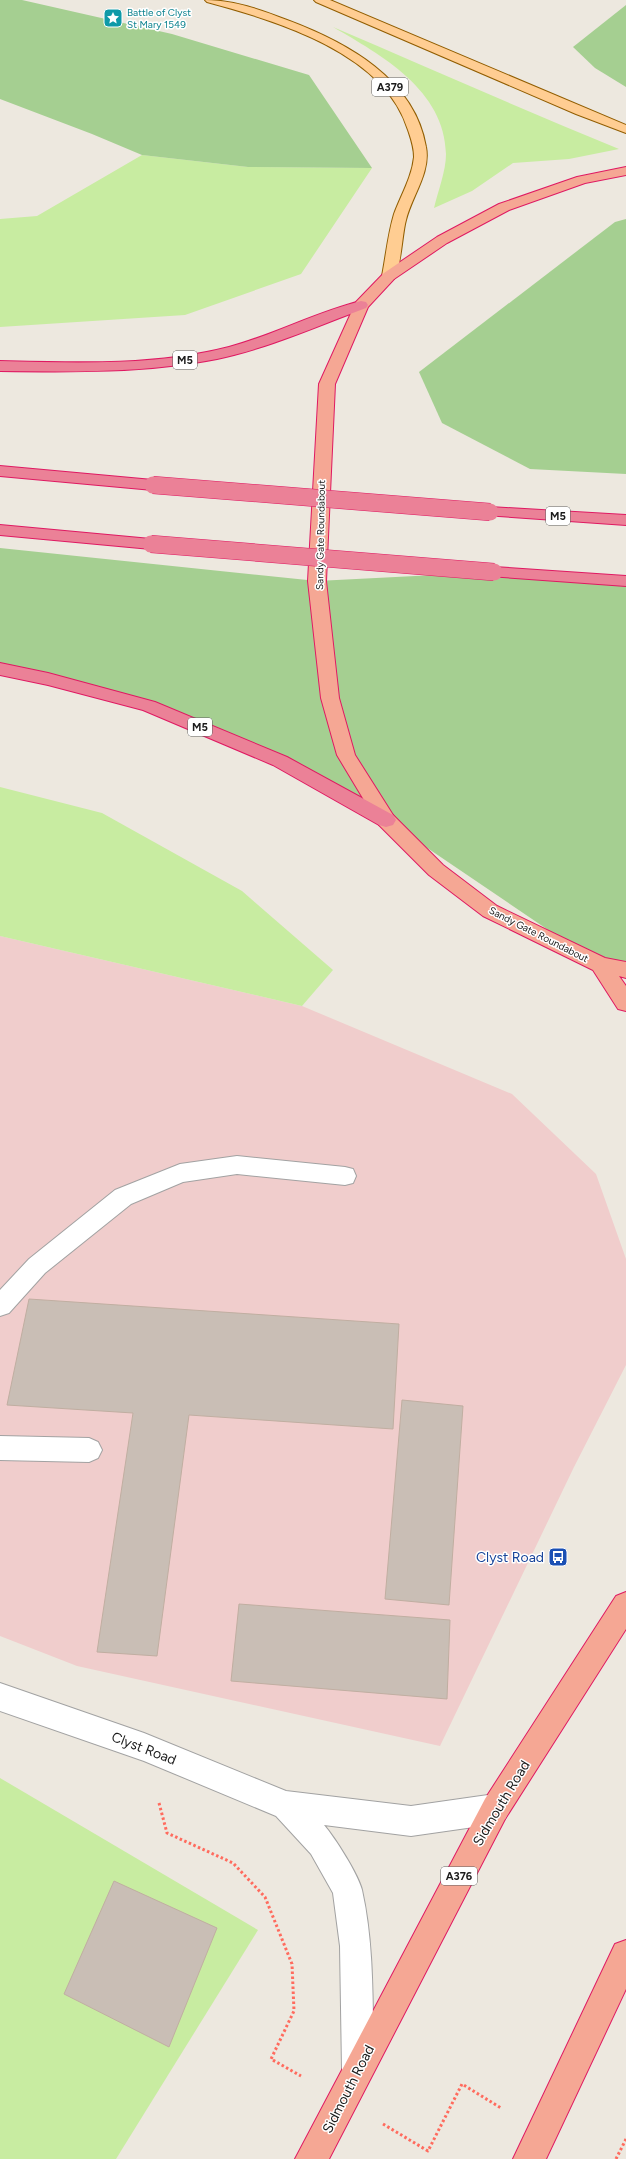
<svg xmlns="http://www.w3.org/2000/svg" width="626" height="2159" font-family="Figtree,sans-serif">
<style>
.commercial{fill:#f0cdcc}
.grass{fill:#c8eca1}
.forest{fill:#a5cf91}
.building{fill:#c9beb5;stroke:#c0aea1}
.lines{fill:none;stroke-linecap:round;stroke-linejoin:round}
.service-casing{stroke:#a2a2a2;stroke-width:2}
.tertiary-casing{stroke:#a2a2a2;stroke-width:2}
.primary-casing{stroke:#915d00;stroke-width:2}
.trunk-casing{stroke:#df1962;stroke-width:2}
.motorway-casing{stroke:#df1962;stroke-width:2}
.path{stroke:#ff6b5e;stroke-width:3;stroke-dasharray:2.5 2.5;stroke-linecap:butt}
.service{fill:#fff;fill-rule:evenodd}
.tertiary{fill:#fff;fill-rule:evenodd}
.primary{fill:#ffcd92;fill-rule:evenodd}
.trunk{fill:#f5a794;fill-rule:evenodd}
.motorway{fill:#eb8197;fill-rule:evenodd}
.motorway-bridge-casing{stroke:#df1962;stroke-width:18;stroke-linecap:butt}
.motorway-bridge{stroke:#eb8197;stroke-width:17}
.labels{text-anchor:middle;stroke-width:3;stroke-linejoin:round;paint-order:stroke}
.far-culture-label{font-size:10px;fill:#0d838f;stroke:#fff;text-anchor:start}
.far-street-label{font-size:10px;fill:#1b1b1b;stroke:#fff}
.shield{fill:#fff;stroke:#5f5f5f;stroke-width:1}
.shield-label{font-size:11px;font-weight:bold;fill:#1b1b1b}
.near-transit-label{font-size:14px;fill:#164399;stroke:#fff;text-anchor:end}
.near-street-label{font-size:14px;fill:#1b1b1b;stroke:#fff}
</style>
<rect width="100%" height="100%" fill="#ede8df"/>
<path class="commercial" d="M0 936 302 1006 512 1094 596 1174 626 1259V1365L574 1467 440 1746 77 1666 0 1636Z"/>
<g class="grass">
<path d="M333 27C429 68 523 110 619 149L569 159 513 163 472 191 434 208C438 191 446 171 446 154 445 90 381 55 333 27Z"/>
<path d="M142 155 248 167 372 168 301 274 185 315 0 327V219L37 216Z"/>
<path d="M0 787 102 813 242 891 333 970 302 1006 0 936Z"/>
<path d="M0 1778 258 1930 116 2159H0Z"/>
</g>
<g class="forest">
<path d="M0 0H22L172 34 309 75 372 168 248 167 142 155 92 134 0 99Z"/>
<path d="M626 5V87L595 68 573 47Z"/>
<path d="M626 219V474L530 469 442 423 419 372 615 222Z"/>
<path d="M0 548 317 581 494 572 626 581V970L600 965 386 820 280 761 149 706 0 671Z"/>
</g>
<g class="building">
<path d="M29 1299 399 1324 393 1429 189 1415 157 1656 97 1652 133 1413 7 1405Z"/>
<path d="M402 1400 463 1406 449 1605 385 1599Z"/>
<path d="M239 1604 450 1620 447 1699 231 1681Z"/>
<path d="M114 1881 217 1928 169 2047 64 1994Z"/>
</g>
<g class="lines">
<g class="service-casing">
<g id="service">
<path d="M237 1156 345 1167 353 1169 356 1176 353 1183 345 1185 237 1174 183 1182 131 1204 45 1273 9 1313 0 1316V1290L29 1259 115 1190 180 1164Z"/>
<path d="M0 1436 89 1438 98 1442 102 1450 98 1458 89 1462 0 1460Z"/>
</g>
</g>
<g class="tertiary-casing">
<path id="tertiary" d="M0 1683 144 1733 286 1791 411 1806 495 1794 505 1799 510 1809 505 1819 495 1824 411 1836 324 1825C335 1838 358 1874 362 1890 375 1948 372 2010 374 2069L369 2080 358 2085 347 2080 342 2069 340 1946 333 1893 311 1854 276 1816 144 1761 0 1711Z"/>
</g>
<g class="primary-casing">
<g id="primary">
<path d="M205 0C234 0 261 10 287 20 346 42 415 79 426 147 431 172 412 196 406 220 402 234 401 269 394 279H384L382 276C386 255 388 234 394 214 401 195 412 177 414 157 414 147 411 139 408 130 385 53 277 21 207 2Z"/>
<path d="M314 0H330L626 125V133L576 114 316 2Z"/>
</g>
</g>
<g class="trunk-casing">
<g id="trunk">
<path d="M626 167V175L585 183 509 210 447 243 394 279 368 307 335 384 326 581 339 698 355 755 393 815 443 865 497 906 605 958 626 962V978L619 976 626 986V1011L618 1009 593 970 483 916 429 875 379 825 337 755 321 698 308 581 319 384 356 302 384 273 437 237 499 204 577 177Z"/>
<path d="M626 1592V1629L505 1819 329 2159H295L485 1799 616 1596Z"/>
<path d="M626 1940V1989L546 2159H513L615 1944Z"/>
</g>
</g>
<g class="motorway-casing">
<g id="motorway">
<path d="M361 301 366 302 368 305 366 308C317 326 269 348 217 359 146 373 73 372 0 371V361C76 363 155 366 229 347 274 335 316 312 361 301Z"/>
<path d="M0 466 153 480 159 482 161 485 159 488 153 490 0 476Z"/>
<path d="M490 507 626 515V525L484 515 482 512 484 509Z"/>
<path d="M0 525 151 539 157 540 159 544 157 548 151 549 0 535Z"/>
<path d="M494 567 626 576V586L488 576 485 572 488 568Z"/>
<path d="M0 663 48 673 155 702 287 757 393 815 396 820 393 825 386 827 379 825 273 765 143 710 48 685 0 675Z"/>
</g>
</g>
<g class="path">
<path d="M159 1803 167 1833 233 1863 265 1897 292 1964 294 2011 271 2059 301 2076"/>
<path d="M383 2124 428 2151 462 2084 501 2108"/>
<path d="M616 2159 626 2139"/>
</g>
<use href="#service" class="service"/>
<use href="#tertiary" class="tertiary"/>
<use href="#primary" class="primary"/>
<use href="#trunk" class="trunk"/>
<use href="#motorway" class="motorway"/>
<g class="motorway-bridge-casing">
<g id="motorway-bridge">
<path d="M153 485 490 512"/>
<path d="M151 544 494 572"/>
</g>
</g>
<use href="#motorway-bridge" class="motorway-bridge"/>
</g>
<defs>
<g id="sight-square" transform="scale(1)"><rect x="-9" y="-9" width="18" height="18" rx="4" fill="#0f9aa8" stroke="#fff"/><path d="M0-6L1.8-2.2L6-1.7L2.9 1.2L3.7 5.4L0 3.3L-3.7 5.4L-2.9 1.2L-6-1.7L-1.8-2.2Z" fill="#fff"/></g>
<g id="bus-square" transform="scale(1)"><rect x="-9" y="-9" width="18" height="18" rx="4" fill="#1a4fb4" stroke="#fff"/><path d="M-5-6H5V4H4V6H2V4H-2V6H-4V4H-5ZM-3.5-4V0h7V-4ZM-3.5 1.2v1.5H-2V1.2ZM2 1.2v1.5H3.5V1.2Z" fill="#fff"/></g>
</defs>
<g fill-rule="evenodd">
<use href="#sight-square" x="113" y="18"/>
<use href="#bus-square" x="558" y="1557"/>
</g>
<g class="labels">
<g class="far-culture-label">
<text x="127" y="16">Battle of Clyst<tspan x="127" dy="12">St Mary 1549</tspan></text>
</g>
<g class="far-street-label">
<text transform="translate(320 535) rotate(-89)" y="4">Sandy Gate Roundabout</text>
<text transform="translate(539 934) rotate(27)" y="4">Sandy Gate Roundabout</text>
</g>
<g class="shield">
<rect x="372" y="78" width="36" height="18" rx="3"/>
<rect x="173" y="351" width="24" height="18" rx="3"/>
<rect x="546" y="507" width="24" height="18" rx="3"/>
<rect x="188" y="718" width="24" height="18" rx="3"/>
<rect x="441" y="1867" width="36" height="18" rx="3"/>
</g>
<g class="shield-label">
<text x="390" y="91">A379</text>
<text x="185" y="364">M5</text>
<text x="558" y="520">M5</text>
<text x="200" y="731">M5</text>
<text x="459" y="1880">A376</text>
</g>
<g class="near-transit-label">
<text x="544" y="1562">Clyst Road</text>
</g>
<g class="near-street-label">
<text transform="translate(144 1748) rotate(21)" y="5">Clyst Road</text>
<text transform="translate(501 1803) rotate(-59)" y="5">Sidmouth Road</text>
<text transform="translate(348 2089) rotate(-63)" y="5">Sidmouth Road</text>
</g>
</g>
</svg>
